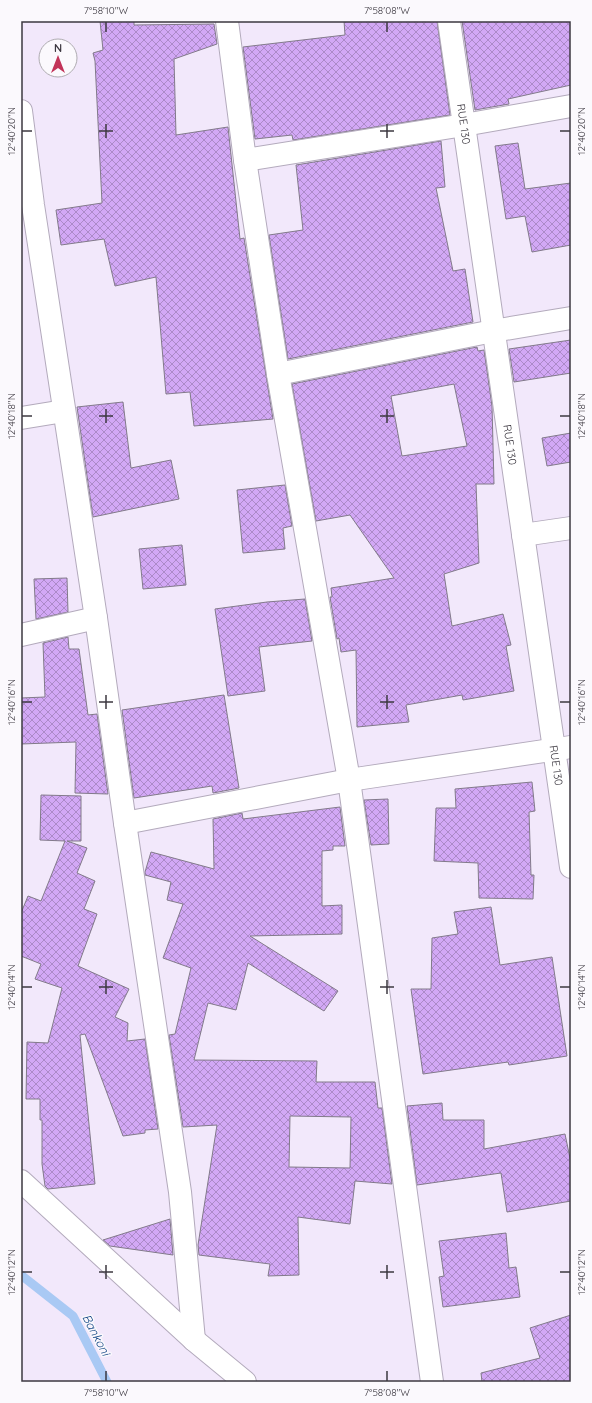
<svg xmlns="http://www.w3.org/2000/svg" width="592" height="1403" font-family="Quicksand,sans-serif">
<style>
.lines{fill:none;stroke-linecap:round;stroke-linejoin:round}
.stream{stroke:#a9c9f4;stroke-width:9}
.building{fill:url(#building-cross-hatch);stroke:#827a8a;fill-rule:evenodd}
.street-casing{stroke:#b3aabc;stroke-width:24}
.street{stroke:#fff;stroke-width:22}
.ticks{fill:none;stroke:#3c3840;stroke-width:1.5}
.labels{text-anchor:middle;stroke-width:3;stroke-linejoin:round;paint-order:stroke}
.street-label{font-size:11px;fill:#3c3840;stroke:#fbf9fd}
.water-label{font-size:12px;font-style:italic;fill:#154786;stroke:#fbf9fd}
.neatline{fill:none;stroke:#3c3840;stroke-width:1.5}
.ticks-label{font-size:10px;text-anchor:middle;fill:#3c3840}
</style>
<defs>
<pattern id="building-cross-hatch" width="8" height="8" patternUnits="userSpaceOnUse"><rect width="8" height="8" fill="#d2a8f5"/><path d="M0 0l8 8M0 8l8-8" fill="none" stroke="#ac8ac8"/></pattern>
</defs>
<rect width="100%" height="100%" fill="#f2e8fb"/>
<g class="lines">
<path class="stream" d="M21 1275 73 1316 107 1382"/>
</g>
<g class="building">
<path d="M100 21H134V25L214 24 217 44 174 59 176 135 228 127 240 239 244 238 273 419 194 426 190 392 166 394 156 277 115 286 104 239 61 245 56 210 102 203 95 61 93 53 103 50Z"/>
<path d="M344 21H437L450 115 293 140 292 135 255 139 243 47 345 35Z"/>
<path d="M462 21H571V85L508 99 509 104 475 110Z"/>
<path d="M441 141 445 187 436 188 453 271 465 269 473 322 288 359 269 235 303 230 296 165Z"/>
<path d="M518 143 525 189 571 183V245L532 252 525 216 506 219 495 146Z"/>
<path d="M571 340V373L514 382 509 349Z"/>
<path d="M477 347 478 351 484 350 492 406 494 484H476L479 563 444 574 452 626 503 614 511 645 506 646 514 691 463 700 462 695 406 705 409 722 357 727 356 650 341 652 339 638 337 639 330 597H332L331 588 394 578 350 515 316 521 292 384ZM454 384 467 446 402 456 391 396Z"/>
<path d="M123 402 131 468 171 460 179 499 93 517 77 407Z"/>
<path d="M571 433V462L547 466 542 438Z"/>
<path d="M285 485 292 526 283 528 285 549 243 553 237 490Z"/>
<path d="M182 545 186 585 143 589 139 549Z"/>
<path d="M67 578 68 612 36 619 34 579Z"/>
<path d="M305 599 312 641 259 647 265 691 228 696 215 609 267 602Z"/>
<path d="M68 637 69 649H79L88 715 97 714 108 794 75 793 76 742 21 744V698L45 697 43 643Z"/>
<path d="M224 695 239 788 213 793 212 786 134 798 122 710Z"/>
<path d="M532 782 535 811 529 812 531 875H534L533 899 479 898 478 863 434 861 436 808H456L455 789Z"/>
<path d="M41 795 81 796V841H67L87 848 77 873 95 881 84 909 97 914 78 966 129 989 115 1017 128 1023 127 1041 145 1039 158 1129 145 1130V1133L123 1136 85 1034 80 1035 95 1184 48 1189 45 1186 42 1164V1120H40V1099H26L27 1042 48 1043 62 988 35 979 41 964 21 956V913L28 896 41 901 65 841 40 840Z"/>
<path d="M388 799 389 844 371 845 364 800Z"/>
<path d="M340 807 345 846H333V850L322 851V906L342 905V934L250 936 338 991 324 1011 248 963 236 1010 208 1003 194 1060 317 1061 316 1082H375L378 1108H382L392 1184 355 1181 350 1224 298 1217 299 1275 268 1276 270 1264 199 1255 198 1245 217 1125 183 1127 169 1035 175 1034 191 968 163 958 183 904 167 900 171 882 145 875V872L151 852 214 869 213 819 242 813 243 819ZM290 1116 351 1117 350 1168 289 1167Z"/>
<path d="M491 907 500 965 552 957 567 1056 509 1065 508 1062 423 1074 411 989H431L432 938 458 934 454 912Z"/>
<path d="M442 1103 443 1120H484V1149L565 1134 571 1163V1201L507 1212 501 1173 417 1185 407 1106Z"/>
<path d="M170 1219 173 1255 110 1246 103 1240Z"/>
<path d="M506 1233 509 1268 516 1267 520 1297 443 1307 439 1277 444 1276 439 1241Z"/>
<path d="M571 1315V1382H482L481 1373 540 1358 530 1328Z"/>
</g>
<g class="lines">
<g class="street-casing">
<g id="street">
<path d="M227 21 245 160 278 374 349 780 432 1382"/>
<path id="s1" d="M449 21 571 867"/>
<path d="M21 111 33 205 96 618 125 823 180 1192 194 1340"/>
<path d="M245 160 464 125 571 106"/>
<path d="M278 374 493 331 571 318"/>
<path d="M21 418 64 411"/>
<path d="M523 535 571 528"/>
<path d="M21 635 96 618"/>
<path d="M125 823 349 780 571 747"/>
<path d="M21 1181 194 1340 245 1382"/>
</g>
</g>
<use href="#street" class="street"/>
</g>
<path class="ticks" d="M106 22V32M387 22V32M106 124V138M387 124V138M22 131H32M99 131H113M380 131H394M560 131H570M106 409V423M387 409V423M22 416H32M99 416H113M380 416H394M560 416H570M106 695V709M387 695V709M22 702H32M99 702H113M380 702H394M560 702H570M106 980V994M387 980V994M22 987H32M99 987H113M380 987H394M560 987H570M106 1265V1279M387 1265V1279M22 1272H32M99 1272H113M380 1272H394M560 1272H570M106 1371V1381M387 1371V1381"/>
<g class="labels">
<g class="street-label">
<text dy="4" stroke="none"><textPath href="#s1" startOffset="104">RUE 130</textPath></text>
<text dy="4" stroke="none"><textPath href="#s1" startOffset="428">RUE 130</textPath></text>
<text dy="4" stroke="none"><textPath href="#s1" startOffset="752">RUE 130</textPath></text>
</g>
<g class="water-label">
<text transform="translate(96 1335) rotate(62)" y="4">Bankoni</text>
</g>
</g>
<rect width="592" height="1403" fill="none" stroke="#fbf9fd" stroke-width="44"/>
<g transform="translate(58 58)"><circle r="19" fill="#fbf9fd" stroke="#afacb1"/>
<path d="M0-3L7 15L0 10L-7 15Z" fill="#c23359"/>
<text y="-6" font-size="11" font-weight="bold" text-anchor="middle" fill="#3c3840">N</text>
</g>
<rect x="22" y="22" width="548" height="1359" class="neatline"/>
<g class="ticks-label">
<text x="106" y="14">7°58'10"W</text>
<text x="387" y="14">7°58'08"W</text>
<text transform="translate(11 131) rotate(-90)" y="4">12°40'20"N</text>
<text transform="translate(581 131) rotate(-90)" y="4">12°40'20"N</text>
<text transform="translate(11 416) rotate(-90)" y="4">12°40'18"N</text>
<text transform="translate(581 416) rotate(-90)" y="4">12°40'18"N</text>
<text transform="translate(11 702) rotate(-90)" y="4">12°40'16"N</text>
<text transform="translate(581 702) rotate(-90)" y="4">12°40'16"N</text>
<text transform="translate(11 987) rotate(-90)" y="4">12°40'14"N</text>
<text transform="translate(581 987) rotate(-90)" y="4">12°40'14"N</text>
<text transform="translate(11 1272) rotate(-90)" y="4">12°40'12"N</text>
<text transform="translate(581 1272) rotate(-90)" y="4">12°40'12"N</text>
<text x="106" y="1396">7°58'10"W</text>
<text x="387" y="1396">7°58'08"W</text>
</g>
</svg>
